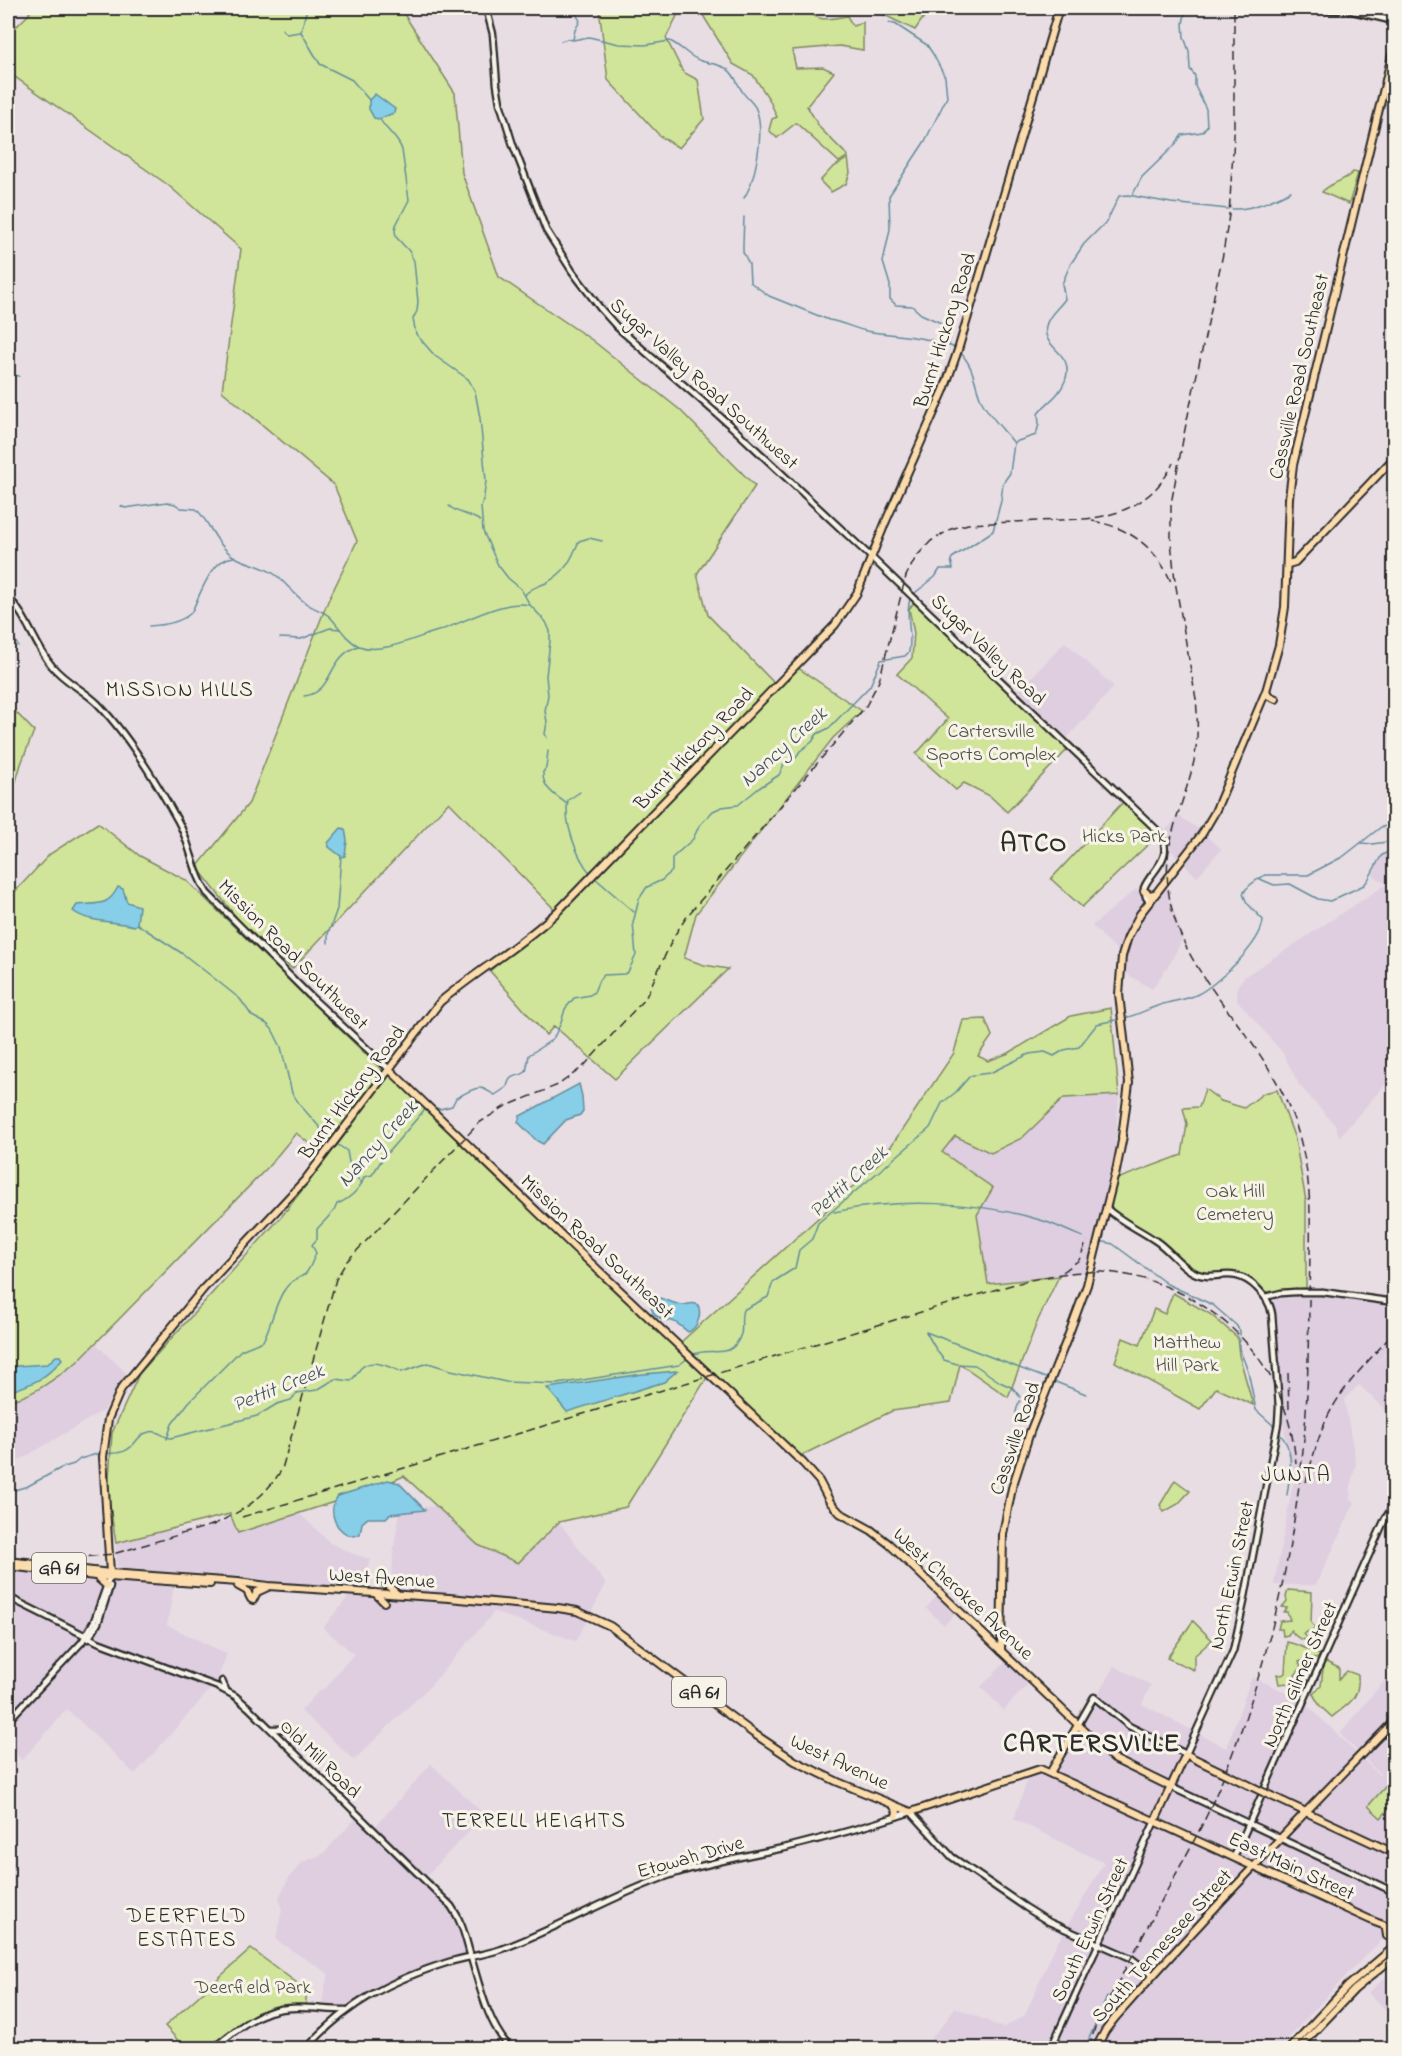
<svg xmlns="http://www.w3.org/2000/svg" width="1402" height="2056" font-family="'Indie Flower',sans-serif">
<style>
.built{fill:#decee0}
.green{fill:#d0e59a;stroke:#7e8862;stroke-width:1.5}
.water{fill:#87cee8;stroke:#628d9c;stroke-width:1.5}
.lines{fill:none;stroke-linecap:round;stroke-linejoin:round}
.stream{stroke:#628d9c;stroke-width:1.5}
.minor-casing{stroke:#2b2b2b;stroke-width:9}
.major-casing{stroke:#2b2b2b;stroke-width:10}
.minor{stroke:#f7f3e8;stroke-width:4.5}
.major{stroke:#fcdcac;stroke-width:6}
.rail{stroke:#2b2b2b;stroke-width:1.5;stroke-dasharray:9 4.5;stroke-linecap:butt}
.minor-bridge-casing{stroke:#2b2b2b;stroke-width:9;stroke-linecap:butt}
.major-bridge-casing{stroke:#2b2b2b;stroke-width:10;stroke-linecap:butt}
.minor-bridge{stroke:#f7f3e8;stroke-width:4.5}
.major-bridge{stroke:#fcdcac;stroke-width:6}
.labels{text-anchor:middle;stroke-width:6;stroke-linejoin:round;paint-order:stroke}
.shield{fill:#f7f3e8;stroke:#686764;stroke-width:1.5}
.shield-label{font-size:18px;font-weight:bold;fill:#2b2b2b}
.street-label{font-size:20px;fill:#2b2b2b;stroke:#f7f3e8}
.park-label{font-size:20px;fill:#4c5041;stroke:#f7f3e8}
.neighbourhood-label{font-size:21px;letter-spacing:1.5px;fill:#2b2b2b;stroke:#f7f3e8}
.water-label{font-size:21px;font-style:italic;fill:#42545a;stroke:#f7f3e8}
.district-label{font-size:26px;font-weight:bold;letter-spacing:1.5px;fill:#2b2b2b;stroke:#f7f3e8}
</style>
<rect width="100%" height="100%" fill="#e8dde3"/>
<filter id="ink" filterUnits="userSpaceOnUse"><feTurbulence type="fractalNoise" baseFrequency=".0167" numOctaves="2"/><feDisplacementMap in="SourceGraphic" scale="12" xChannelSelector="R" yChannelSelector="G"/><feConvolveMatrix kernelMatrix="1 2 1 2 8 2 1 2 1" color-interpolation-filters="sRGB"/></filter>
<g filter="url(#ink)">
<g class="built">
<path d="M1065 642 1114 687 1067 738 1019 691Z"/>
<path d="M1179 816 1201 831 1221 849 1197 877 1162 841 1160 836Z"/>
<path d="M1394 848V1074L1339 1137 1336 1126 1299 1085 1283 1053 1237 1000V987L1244 977 1387 884 1372 875 1377 861 1381 856Z"/>
<path d="M1166 885 1183 938 1170 963 1152 989 1125 973 1119 965 1120 956 1117 950 1092 926 1136 889 1153 902Z"/>
<path d="M1119 1095 1115 1149 1089 1271 988 1284 977 1215 942 1152 955 1136 1022 1138 1064 1098Z"/>
<path d="M1277 1295 1341 1297 1394 1305V1342L1376 1365 1394 1345V1418L1359 1385 1344 1399 1356 1463 1351 1484 1350 1499 1355 1502 1316 1585H1274L1293 1484 1278 1390 1273 1301Z"/>
<path d="M95 1343 126 1373 104 1410 8 1467V1400L77 1362Z"/>
<path d="M291 1501 293 1507 330 1543 353 1554 370 1559 360 1588 223 1579 120 1570 117 1566 116 1543 156 1532 197 1530Z"/>
<path d="M436 1506 478 1545 518 1563 559 1522 606 1584 576 1641 494 1612 431 1685 354 1760 301 1711 317 1693 329 1685 337 1673 354 1654 323 1628 349 1596 390 1599 394 1547 400 1511Z"/>
<path d="M8 1569 115 1582 174 1586 167 1625 227 1654 216 1683 135 1774 67 1709 22 1760 8 1746Z"/>
<path d="M938 1595 956 1612 944 1625 926 1608Z"/>
<path d="M1007 1660 1030 1682 1003 1711 999 1705 981 1687Z"/>
<path d="M1114 1666 1151 1685 1142 1704 1226 1748 1252 1677 1301 1699 1379 1775 1380 1774 1340 1734 1394 1669V1847L1381 1841 1394 1850V1928L1355 1966 1279 2048H923L945 2022 955 2007 1003 2028 1025 2015 1054 1949 1104 1863 1014 1819 1029 1774 1049 1769 1078 1729Z"/>
<path d="M431 1764 485 1815 425 1877 374 1828Z"/>
<path d="M357 1817 409 1870 450 1908 459 1923 467 1952 464 1955 436 1964 392 1981 344 2009 322 2008 324 1990 329 1974 276 1940 282 1910 279 1897 290 1876 303 1862 321 1855 326 1851Z"/>
<path d="M1394 1970V2017L1368 1993Z"/>
</g>
<g class="green">
<path d="M26 8H400L455 93 462 173 499 277 592 340 680 410 755 486 697 574 708 615 776 685 795 666 862 711 833 738 696 914 684 958 704 965 728 969 615 1079 554 1026 546 1035 490 971 557 912 449 802 292 969 240 922 197 867 249 803 328 601 357 541 334 485 222 391 241 249 168 185 8 72V19L17 26 30 13Z"/>
<path d="M599 8H681L666 38 683 72 698 80 704 119 679 148 660 136 608 80Z"/>
<path d="M703 8H804C819 23 827 19 847 16L853 26 863 22V50L840 46 792 50 796 68 823 67 834 72 807 106 820 128 848 156 839 162 796 123 777 138 769 130 772 119 777 117 769 99 753 75 733 64 704 17Z"/>
<path d="M870 8H930L915 30Z"/>
<path d="M848 158 850 173 846 184 831 192 820 181 832 168Z"/>
<path d="M1353 172 1358 173 1349 204 1322 192C1330 182 1344 182 1353 172Z"/>
<path d="M915 601 1068 749 1007 812 990 796 964 783 956 790 916 754 948 719 897 674 912 658 914 633 909 609Z"/>
<path d="M8 704 34 731 21 764 8 809Z"/>
<path d="M1124 801 1159 834 1082 907 1051 879Z"/>
<path d="M98 823 140 856 186 880 382 1070 324 1155 296 1133 268 1167 77 1362C59 1375 31 1399 8 1400V899L50 854Z"/>
<path d="M1111 1008 1119 1095 1064 1098 1022 1138 991 1153 955 1136 942 1152 993 1188 977 1215 988 1284 1059 1276 1038 1320 1008 1397 960 1364 951 1403 892 1411 800 1456 681 1342 881 1161 954 1053 963 1020 985 1019 992 1036 978 1056 988 1061 1009 1053 1071 1016Z"/>
<path d="M389 1069 573 1251 708 1376 626 1507 559 1522 518 1563 478 1545 404 1476 374 1489 238 1533 230 1514 116 1543 108 1494 112 1433 139 1374 282 1216 351 1127Z"/>
<path d="M1205 1089 1221 1101 1244 1108 1264 1093 1277 1090 1295 1139 1306 1201V1288L1265 1292 1250 1279 1240 1273 1206 1274 1195 1271 1155 1238 1113 1210 1111 1205 1117 1179 1182 1155 1187 1124 1183 1108 1199 1107Z"/>
<path d="M1173 1293 1210 1314 1237 1337 1239 1355 1253 1405 1216 1388 1200 1409 1115 1362 1123 1338 1140 1345 1154 1309 1165 1314Z"/>
<path d="M1175 1480 1190 1491 1178 1504 1164 1512 1160 1505Z"/>
<path d="M1288 1590 1312 1592 1311 1623 1316 1628 1303 1634 1310 1641C1301 1639 1296 1639 1291 1630L1288 1635 1283 1636 1282 1629H1278L1280 1621 1290 1620 1287 1612H1284L1287 1608 1282 1607 1287 1601 1286 1597Z"/>
<path d="M1193 1621 1212 1640 1194 1656V1670L1167 1658Z"/>
<path d="M1287 1642C1301 1645 1308 1650 1320 1655L1317 1659 1309 1658 1299 1662 1301 1668 1295 1675 1299 1682 1279 1684 1277 1674 1282 1675 1285 1673Z"/>
<path d="M1324 1661 1339 1668V1679L1347 1671 1358 1675C1360 1700 1349 1703 1332 1717L1320 1706 1313 1694 1321 1686Z"/>
<path d="M1394 1777V1803L1381 1818 1368 1806Z"/>
<path d="M251 1949 301 1986 306 1996V2006L277 2008 235 2029 211 2048H185L165 2026Z"/>
</g>
<g class="water">
<path d="M375 94 395 109 394 113 379 119 374 118 369 109V100Z"/>
<path d="M341 828 345 829 347 840 345 856 342 857 329 847 328 843Z"/>
<path d="M118 887 123 889 127 902 139 906 137 924 134 926C114 921 88 923 73 911L77 905C98 903 108 907 118 887Z"/>
<path d="M579 1084 582 1096 583 1111 580 1115 566 1120 543 1144 537 1141 518 1122 520 1116Z"/>
<path d="M655 1297C665 1298 674 1305 684 1305 691 1304 692 1302 698 1305 702 1314 698 1328 688 1332 683 1328 678 1323 672 1321 669 1320 665 1321 662 1319 651 1315 648 1305 655 1297Z"/>
<path d="M56 1356H60L62 1359C45 1380 32 1384 8 1392V1368L17 1366 47 1364Z"/>
<path d="M677 1371 664 1382 567 1412 547 1388 643 1374Z"/>
<path d="M388 1480 399 1483 425 1510 390 1514 386 1518H368L362 1523 360 1534 354 1536C336 1534 326 1511 338 1496Z"/>
</g>
<g class="lines">
<g class="stream">
<path d="M307 8 301 32 320 64 352 80 369 100"/>
<path d="M573 8 580 21 575 30 573 39"/>
<path d="M889 23 895 24 927 45 933 54 945 77 947 97 925 141 889 196 890 229 883 262 890 285V299L896 305 912 306 921 314 941 323 950 335 949 346"/>
<path d="M282 29 287 34 300 32"/>
<path d="M561 41 567 39 573 40 589 37 619 44 645 45 670 41C681 46 689 57 701 61 710 64 718 63 727 69 735 74 737 84 742 91 746 98 753 102 756 109 765 130 756 179 744 198"/>
<path d="M380 119C386 131 398 137 402 150L409 200 396 225 395 230 396 237 409 251 414 261 418 302 417 311 413 319 416 334 435 356 468 379 475 391 480 418 486 481 484 496 481 507 483 531 498 565 508 578 521 589 530 605 546 622 550 631V641L546 676 548 695 545 711 547 722 545 734 547 738"/>
<path d="M1133 194 1142 177 1174 146 1182 135 1202 132 1207 126 1206 109 1195 86V76L1190 69 1189 51 1184 37 1183 24 1186 8"/>
<path d="M1232 209C1252 210 1273 200 1291 191"/>
<path d="M744 217 743 244V252L749 264 750 282 769 296 829 320C842 322 853 328 866 331 895 336 928 336 955 348"/>
<path d="M959 351C976 369 973 382 982 402 990 417 1004 430 1014 443"/>
<path d="M8 374 19 376"/>
<path d="M1015 442 1036 435 1039 424 1038 414C1047 401 1058 398 1065 381 1076 351 1041 350 1046 326 1048 315 1059 308 1065 299L1062 284 1070 265 1084 244 1107 221 1119 196 1128 195 1171 203 1228 209"/>
<path d="M121 506 125 508 167 502 175 504 181 508 196 509C208 520 213 537 225 549 238 564 261 563 277 576 287 585 296 596 307 604 314 609 324 611 330 617 339 626 347 641 359 646 382 655 416 637 438 631 463 623 503 599 529 605"/>
<path d="M449 506C458 514 470 514 480 521"/>
<path d="M525 595C531 587 538 587 546 583 566 572 571 560 579 541L589 538 602 541"/>
<path d="M149 626C164 625 180 623 191 613 201 594 210 559 234 557"/>
<path d="M8 627 18 646"/>
<path d="M280 638 301 639 330 628 340 629"/>
<path d="M304 696C334 693 326 658 358 646"/>
<path d="M548 751 546 768 543 772C542 788 555 795 567 804"/>
<path d="M580 792 568 800C563 822 577 858 591 874"/>
<path d="M1361 843 1372 844 1394 841"/>
<path d="M595 878 634 912"/>
<path d="M1260 879 1274 885 1290 884 1318 899 1330 901 1364 885 1368 880 1381 856 1394 848"/>
<path d="M137 924 183 954 210 975 240 999 252 1016 267 1024 272 1029 281 1047 292 1093 300 1105 331 1140"/>
<path d="M328 943V934L337 909 341 856"/>
<path d="M1125 1018C1137 1015 1148 1009 1160 1005 1172 1001 1185 1000 1196 995 1216 986 1262 943 1263 920L1247 903 1243 894C1247 885 1257 880 1265 875H1308L1344 856 1381 827 1394 825"/>
<path d="M433 1107 440 1109 452 1106 456 1098C461 1096 474 1087 480 1088 485 1088 490 1093 495 1095L507 1087C510 1072 516 1079 526 1072L529 1055 553 1039 561 1023 565 1009 574 998 590 995 594 992 599 980 604 975 624 974 628 972 636 955 633 923 639 899 647 887 662 880 672 871V858L693 839 699 826 713 811 722 807 738 805 759 788 779 775 785 762 795 759 800 751 812 742 817 734 829 728 870 686 881 660 905 656 909 652C913 633 904 613 911 596L935 577 940 569H953L951 560 952 558 993 531 1001 501 1003 483 1010 473 1014 443"/>
<path d="M335 1143 347 1151C350 1167 349 1171 362 1183"/>
<path d="M834 1212C897 1198 978 1201 1040 1220 1055 1224 1069 1232 1083 1237"/>
<path d="M1100 1241 1113 1244 1167 1284 1213 1305 1236 1325 1240 1331V1335"/>
<path d="M1239 1338V1348L1248 1371 1256 1410 1275 1427"/>
<path d="M692 1355C711 1345 731 1363 741 1334 743 1326 740 1318 743 1310L768 1297 773 1282 795 1268 799 1250 812 1239 818 1223 930 1128 942 1103 956 1092 969 1077 973 1075 990 1073 1029 1054 1045 1052 1054 1056 1064 1050 1079 1047 1097 1024 1120 1019"/>
<path d="M1053 1381 1086 1394"/>
<path d="M1020 1397 1013 1388 1000 1382 975 1365 957 1364 944 1360 937 1351 926 1332 1048 1379"/>
<path d="M1020 1401C1016 1409 1013 1417 1021 1423"/>
<path d="M1279 1433C1296 1451 1290 1472 1287 1495"/>
<path d="M167 1439 172 1424 189 1402 241 1350 263 1341C271 1326 274 1307 283 1292 291 1279 295 1281 305 1274 310 1270 313 1259 316 1253L312 1245 317 1239V1229L334 1211 337 1204C348 1200 361 1189 364 1177L372 1175 383 1158 426 1108"/>
<path d="M104 1453C139 1456 131 1436 149 1432 158 1429 163 1438 171 1438L257 1416 277 1404 291 1400 297 1393 317 1390 335 1379 351 1381C355 1377 357 1373 360 1369 372 1357 389 1367 402 1372L428 1363 451 1370 506 1382 557 1384 679 1365 688 1358"/>
<path d="M8 1492 28 1486 61 1468 74 1464 80 1459 100 1453"/>
<path d="M1085 2048 1107 1997"/>
</g>
<g class="minor-casing">
<g id="minor">
<path d="M486 8 493 34 497 85 500 103 513 145 546 230 572 271 600 308 617 327 732 427 871 557 1160 833C1175 859 1150 871 1144 888L1146 897 1150 903"/>
<path d="M1291 8 1352 11 1394 21"/>
<path d="M8 597C28 617 34 645 52 666 65 682 84 690 98 704 128 735 157 783 178 821 191 844 192 870 207 893L310 996 389 1069"/>
<path d="M1323 1292 1394 1302"/>
<path d="M1265 1297 1281 1293 1295 1292"/>
<path d="M8 1597 98 1642 218 1687 235 1696 248 1707 451 1906C462 1921 465 1936 470 1954 480 1987 487 2022 510 2048"/>
<path d="M88 1639 98 1623 110 1586"/>
<path d="M222 1681 226 1690"/>
<path d="M8 1721 82 1642 94 1621 110 1576"/>
<path d="M1078 1725 1094 1697 1129 1726 1186 1754 1233 1651 1244 1602 1278 1423 1279 1407 1272 1314C1270 1302 1264 1295 1256 1287 1230 1263 1215 1285 1191 1271 1178 1263 1168 1249 1156 1241 1139 1229 1121 1222 1106 1208"/>
<path d="M271 1729H283"/>
<path d="M1171 1787 1394 1892"/>
<path d="M1234 1857 1385 1519 1394 1505"/>
<path d="M214 2048C236 2029 260 2009 291 2008 309 2007 328 2010 346 2010"/>
<path d="M307 2048C347 2003 391 1980 449 1962 466 1957 484 1955 502 1949 560 1928 614 1894 673 1874 710 1862 750 1855 788 1847 829 1837 871 1825 911 1812L952 1857 1025 1907 1049 1922 1131 1958 1153 1975"/>
<path d="M1051 2048 1155 1821"/>
</g>
</g>
<g class="major-casing">
<g id="major">
<path d="M1288 564 1295 562 1394 458"/>
<path d="M1266 691 1269 696 1276 699"/>
<path d="M1144 891 1150 895 1154 894"/>
<path d="M389 1069 576 1249 803 1463 819 1481 830 1502 840 1513 871 1530 889 1544 1114 1759 1171 1787"/>
<path d="M1122 1137 1129 1083 1119 994 1122 956 1128 937 1140 914 1202 834 1215 812 1266 691 1279 645 1285 607 1289 498 1293 465 1394 47"/>
<path d="M1115 1176 1123 1136"/>
<path d="M8 1561 110 1573 238 1582 268 1586 449 1598 558 1608 577 1611 610 1626 753 1733 795 1761 838 1782 911 1812 1040 1769 1375 1922 1394 1929"/>
<path d="M8 1566 95 1576 210 1584"/>
<path d="M110 1573 103 1457 108 1419 121 1389 204 1288 305 1180 440 1002C478 970 521 946 557 912L835 625 857 593 886 521 944 390 958 350 1059 8"/>
<path d="M98 1578 107 1586"/>
<path d="M386 1584 397 1594"/>
<path d="M238 1586 247 1591 251 1599"/>
<path d="M375 1593 384 1602"/>
<path d="M253 1600 257 1592 268 1587"/>
<path d="M1001 1651 1003 1534 1012 1488 1030 1432 1067 1339 1087 1285 1115 1173"/>
<path d="M1050 1773 1078 1725"/>
<path d="M1265 1793 1394 1853"/>
<path d="M893 1805 897 1811 896 1816"/>
<path d="M1155 1821 1186 1754 1195 1759"/>
<path d="M1386 1929 1387 1936 1394 1934"/>
<path d="M1096 2048 1105 2031 1115 2018C1205 1916 1299 1818 1394 1721"/>
<path d="M1290 2048 1348 1986 1394 1947"/>
<path d="M1299 2048 1354 1990 1394 1957"/>
</g>
</g>
<use href="#minor" class="minor"/>
<use href="#major" class="major"/>
<g class="rail">
<path d="M1092 521C1129 527 1157 548 1171 582"/>
<path d="M1063 1272 1079 1260 1087 1241"/>
<path d="M1288 1373 1289 1409"/>
<path d="M1306 1482C1312 1460 1318 1437 1328 1416 1344 1384 1371 1359 1394 1332"/>
<path d="M242 1517 941 1306C987 1293 1034 1275 1082 1272 1161 1267 1245 1318 1277 1390 1288 1413 1294 1439 1296 1464"/>
<path d="M211 1526C243 1510 262 1501 282 1469L333 1290 336 1279 347 1261 479 1123 504 1107 558 1085 583 1067 646 997 674 936 688 915 866 706 879 681 906 576 916 557 931 541 951 529 968 524 1083 519C1122 516 1156 500 1173 463"/>
<path d="M8 1556 53 1560 113 1554 219 1523"/>
<path d="M1089 2048 1096 2024 1111 1995C1131 1959 1150 1922 1170 1885 1184 1859 1199 1833 1211 1806 1262 1690 1293 1564 1304 1439 1308 1395 1308 1352 1309 1308 1309 1254 1315 1196 1301 1143 1294 1114 1281 1087 1264 1061 1230 1008 1179 960 1169 895 1161 842 1183 809 1194 761 1198 740 1198 719 1196 699L1175 581 1171 541V504L1185 429 1223 254 1229 215 1234 136V8"/>
</g>
<g class="minor-bridge-casing">
<path id="minor-bridge" d="M1295 1292H1323"/>
</g>
<g class="major-bridge-casing">
<path id="major-bridge" d="M1195 1759 1265 1793"/>
</g>
<use href="#minor-bridge" class="minor-bridge"/>
<use href="#major-bridge" class="major-bridge"/>
</g>
</g>
<g class="labels">
<g class="shield">
<rect x="32" y="1553" width="54" height="30" rx="4.5"/>
<rect x="672" y="1677" width="54" height="30" rx="4.5"/>
</g>
<g class="shield-label">
<text x="59" y="1574">GA 61</text>
<text x="699" y="1698">GA 61</text>
</g>
<g class="street-label">
<text transform="translate(944 330) rotate(-72)" y="7">Burnt Hickory Road</text>
<text transform="translate(1298 376) rotate(-77)" y="7">Cassville Road Southeast</text>
<text transform="translate(705 383) rotate(42)" y="7">Sugar Valley Road Southwest</text>
<text transform="translate(989 649) rotate(44)" y="7">Sugar Valley Road</text>
<text transform="translate(693 748) rotate(-46)" y="7">Burnt Hickory Road</text>
<text transform="translate(294 954) rotate(45)" y="7">Mission Road Southwest</text>
<text transform="translate(351 1092) rotate(-53)" y="7">Burnt Hickory Road</text>
<text transform="translate(598 1246) rotate(43)" y="7">Mission Road Southeast</text>
<text transform="translate(1014 1438) rotate(-71)" y="7">Cassville Road</text>
<text transform="translate(1231 1575) rotate(-78)" y="7">North Erwin Street</text>
<text transform="translate(382 1577) rotate(4)" y="7">West Avenue</text>
<text transform="translate(964 1593) rotate(43)" y="7">West Cherokee Avenue</text>
<text transform="translate(1299 1674) rotate(-66)" y="7">North Gilmer Street</text>
<text transform="translate(321 1758) rotate(44)" y="7">Old Mill Road</text>
<text transform="translate(840 1761) rotate(25)" y="7">West Avenue</text>
<text transform="translate(690 1856) rotate(-16)" y="7">Etowah Drive</text>
<text transform="translate(1292 1865) rotate(25)" y="7">East Main Street</text>
<text transform="translate(1089 1929) rotate(-65)" y="7">South Erwin Street</text>
<text transform="translate(1161 1945) rotate(-48)" y="7">South Tennessee Street</text>
</g>
<g class="park-label">
<text x="991" y="737">Cartersville<tspan x="991" dy="23">Sports Complex</tspan></text>
<text x="1124" y="842">Hicks Park</text>
<text x="1235" y="1197">Oak Hill<tspan x="1235" dy="23">Cemetery</tspan></text>
<text x="1187" y="1348">Matthew<tspan x="1187" dy="23">Hill Park</tspan></text>
<text x="253" y="1993">Deerfield Park</text>
</g>
<g class="neighbourhood-label">
<text x="180" y="696">MISSION HILLS</text>
<text x="1296" y="1481">JUNTA</text>
<text x="534" y="1827">TERRELL HEIGHTS</text>
<text x="187" y="1922">DEERFIELD<tspan x="187" dy="24">ESTATES</tspan></text>
</g>
<g class="water-label">
<text transform="translate(783 746) rotate(-42)" y="7">Nancy Creek</text>
<text transform="translate(377 1143) rotate(-48)" y="7">Nancy Creek</text>
<text transform="translate(848 1181) rotate(-42)" y="7">Pettit Creek</text>
<text transform="translate(278 1387) rotate(-22)" y="7">Pettit Creek</text>
</g>
<g class="district-label">
<text x="1034" y="851">ATCO</text>
<text x="1092" y="1751">CARTERSVILLE</text>
</g>
</g>
<rect width="1402" height="2056" fill="none" stroke="#f7f3e8" stroke-width="30"/>
<rect x="15" y="15" width="1372" height="2026" fill="none" stroke="#2b2b2b" stroke-width="2" filter="url(#ink)"/>
</svg>
